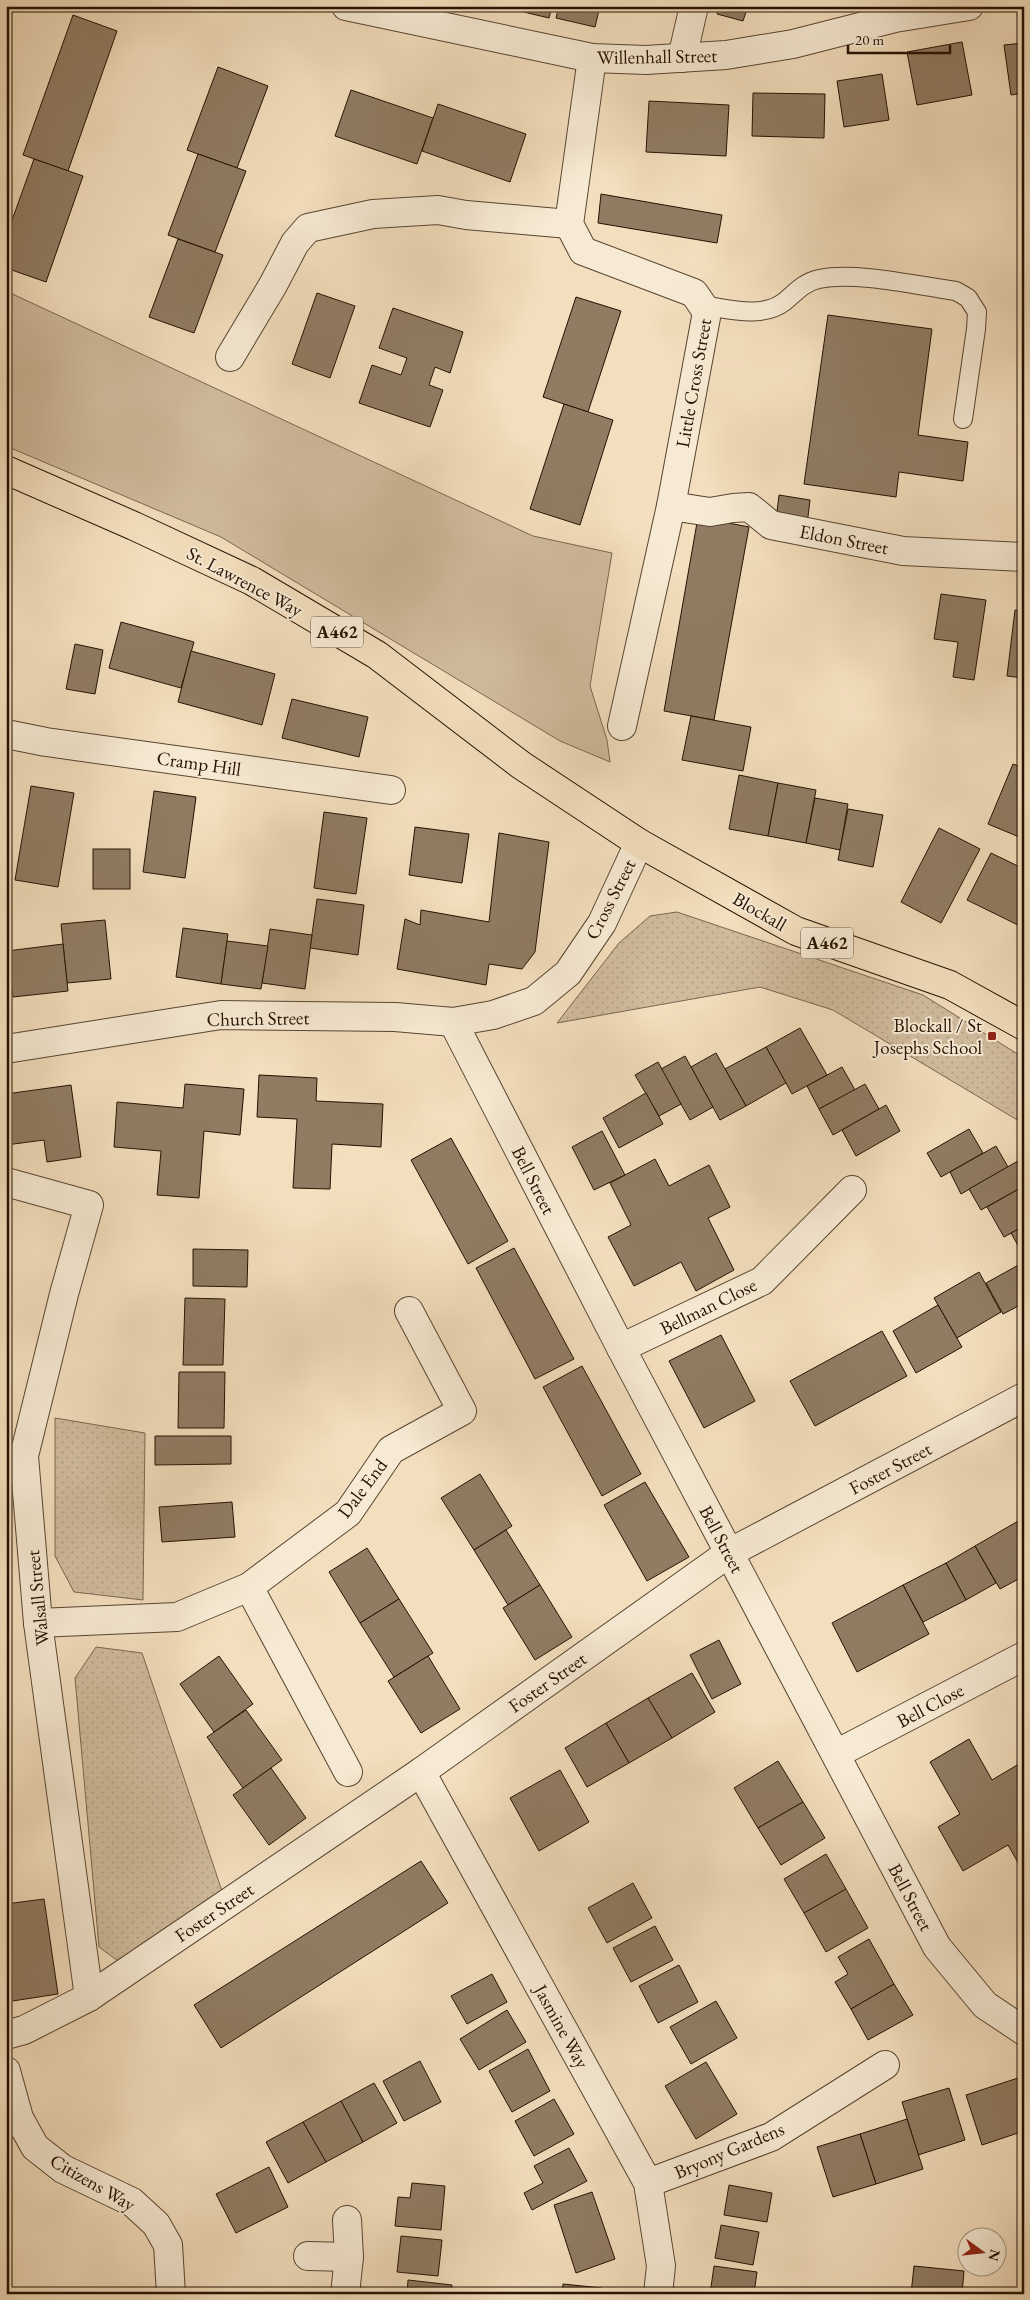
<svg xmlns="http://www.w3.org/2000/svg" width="1030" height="2300" font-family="'EB Garamond',serif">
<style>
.grass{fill:url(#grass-dots);stroke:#7a6650}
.park{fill:#d0bb9d;stroke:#7a6650}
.building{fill:#907c63;stroke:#251202}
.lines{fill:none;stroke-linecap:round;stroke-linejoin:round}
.service-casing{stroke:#584531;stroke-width:20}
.minor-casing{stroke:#584531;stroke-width:30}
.tertiary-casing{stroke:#584531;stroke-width:30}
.primary-casing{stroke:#251202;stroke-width:30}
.service{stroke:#f7ead4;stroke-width:18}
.minor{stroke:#f7ead4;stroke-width:28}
.tertiary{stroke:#f7ead4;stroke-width:28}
.primary{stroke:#f3debd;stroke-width:28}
.poi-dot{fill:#8f2418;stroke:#f7ead4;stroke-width:2}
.labels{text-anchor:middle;stroke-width:4;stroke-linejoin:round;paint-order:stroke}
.shield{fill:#f7ead4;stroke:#645341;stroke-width:1}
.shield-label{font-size:18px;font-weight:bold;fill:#251202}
.street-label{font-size:19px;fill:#251202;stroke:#f7ead4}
.poi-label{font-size:19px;fill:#251202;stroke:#f7ead4;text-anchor:end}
</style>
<defs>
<pattern id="grass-dots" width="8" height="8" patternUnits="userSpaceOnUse" patternTransform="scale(1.25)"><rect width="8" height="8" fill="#d0bb9d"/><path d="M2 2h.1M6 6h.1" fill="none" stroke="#b2a086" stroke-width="1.8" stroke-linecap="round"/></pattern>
</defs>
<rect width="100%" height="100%" fill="#f3debd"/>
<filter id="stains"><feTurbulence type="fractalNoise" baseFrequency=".004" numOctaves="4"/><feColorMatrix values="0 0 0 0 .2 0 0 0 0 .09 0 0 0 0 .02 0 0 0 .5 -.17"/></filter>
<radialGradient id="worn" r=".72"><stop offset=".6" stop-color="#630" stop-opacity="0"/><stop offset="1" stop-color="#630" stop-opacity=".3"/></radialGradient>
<g class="grass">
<path d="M677 912 923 995 1024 1058V1124L833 1010 760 987 557 1023 619 943 650 916Z"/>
<path d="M55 1418 145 1433 143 1600 74 1592 55 1556Z"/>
<path d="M96 1647 142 1653 222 1891 118 1961 99 1947 75 1678Z"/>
</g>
<path class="park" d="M6 291 533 536 612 553 590 686 607 740 610 762 560 741 221 537 6 446Z"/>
<g class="building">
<path d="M507 6H552L549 18 507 8Z"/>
<path d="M559 6H600L595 27 556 18Z"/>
<path d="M719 6H748L743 21 717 14Z"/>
<path d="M770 6H791L789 12Z"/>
<path d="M73 15 117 31 68 171 23 155Z"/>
<path d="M962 42 972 95 917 105 907 52Z"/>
<path d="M1024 43V93L1011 95 1004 45Z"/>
<path d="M218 67 268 86 237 168 187 150Z"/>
<path d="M882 74 889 120 844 127 837 81Z"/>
<path d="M351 90 433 118 417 164 335 136Z"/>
<path d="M753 93 825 94 824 138 752 136Z"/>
<path d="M649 101 729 105 726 156 646 152Z"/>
<path d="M438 104 526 134 510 182 422 151Z"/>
<path d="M198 154 246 171 215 252 168 235Z"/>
<path d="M34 159 83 176 46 282 6 268V237Z"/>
<path d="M601 194 722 215 717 243 598 223Z"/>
<path d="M178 239 223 255 194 333 149 317Z"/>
<path d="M317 293 355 306 330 378 292 364Z"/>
<path d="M576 297 621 311 588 412 543 397Z"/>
<path d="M393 308 463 332 450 373 435 367 429 385 443 390 430 427 359 403 372 365 401 375 407 358 379 348Z"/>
<path d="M828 315 932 329 918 435 968 442 963 481 899 472 896 497 804 484Z"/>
<path d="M564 404 613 420 580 525 530 509Z"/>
<path d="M779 495 810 500 807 525 776 520Z"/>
<path d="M698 517 749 527 714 720 664 711Z"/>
<path d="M941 594 986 600 974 680 953 677 958 642 934 639Z"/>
<path d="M1015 610 1024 611V678L1007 676Z"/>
<path d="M121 622 194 642 181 688 109 668Z"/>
<path d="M75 644 103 650 95 694 66 689Z"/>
<path d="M191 651 275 674 262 725 178 702Z"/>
<path d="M292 699 368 717 359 757 282 738Z"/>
<path d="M691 716 751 727 743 771 682 760Z"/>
<path d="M1013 764 1024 768V839L988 824Z"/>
<path d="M739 775 778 783 768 836 729 829Z"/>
<path d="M778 783 816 790 806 843 768 836Z"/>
<path d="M31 786 74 793 58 887 15 880Z"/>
<path d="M154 791 196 797 185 878 143 872Z"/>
<path d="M815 798 848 804 840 850 806 843Z"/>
<path d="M848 809 883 815 873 867 838 860Z"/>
<path d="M324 812 367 818 356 894 314 888Z"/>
<path d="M415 827 469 834 462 883 409 875Z"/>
<path d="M939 828 980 849 941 923 901 902Z"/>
<path d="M499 833 549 842 535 952 522 969 489 964 486 985 397 969 405 919 420 925 421 910 489 922Z"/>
<rect x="93" y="849" width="37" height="40"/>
<path d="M991 853 1024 869V928L967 900Z"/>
<path d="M317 899 364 905 358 955 310 948Z"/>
<path d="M105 920 111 979 67 983 61 924Z"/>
<path d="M183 928 228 934 221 984 176 977Z"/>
<path d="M270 929 312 935 305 989 262 983Z"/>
<path d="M227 941 268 946 261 989 221 984Z"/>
<path d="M63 944 68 991 13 997 7 951Z"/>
<path d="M800 1028 827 1075 792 1094 766 1047Z"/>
<path d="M766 1047 786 1083 746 1106 725 1069Z"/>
<path d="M716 1053 746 1106 720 1120 691 1067Z"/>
<path d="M685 1056 713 1107 690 1120 661 1069Z"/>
<path d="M658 1062 681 1104 659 1116 635 1075Z"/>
<path d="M842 1067 855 1090 819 1109 807 1086Z"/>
<path d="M259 1075 317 1078 316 1101 383 1104 381 1147 332 1144 330 1189 293 1188 297 1119 257 1117Z"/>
<path d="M185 1084 244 1089 240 1135 204 1131 199 1198 157 1195 161 1151 114 1147 117 1102 183 1108Z"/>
<path d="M865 1084 879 1109 833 1135 819 1109Z"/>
<path d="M71 1085 81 1157 47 1162 44 1140 6 1145V1094Z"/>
<path d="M646 1093 663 1124 619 1148 603 1118Z"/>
<path d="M886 1105 900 1131 856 1156 842 1130Z"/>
<path d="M969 1129 983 1153 941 1177 927 1153Z"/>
<path d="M602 1131 625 1175 594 1190 572 1147Z"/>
<path d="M451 1138 508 1241 468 1264 411 1160Z"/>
<path d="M996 1146 1008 1167 961 1194 950 1172Z"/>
<path d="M655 1159 669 1186 709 1165 730 1207 708 1218 734 1270 696 1291 681 1262 634 1286 608 1237 631 1225 610 1183Z"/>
<path d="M1018 1161 1024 1172V1186L981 1210 969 1189Z"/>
<path d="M1024 1186V1226L1004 1237 987 1207Z"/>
<path d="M1024 1226V1256L1011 1233Z"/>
<path d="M514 1248 574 1359 535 1379 476 1268Z"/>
<path d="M193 1249 248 1250 247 1287 193 1286Z"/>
<path d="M1024 1262V1303L1003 1314 986 1283Z"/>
<path d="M979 1272 1001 1312 957 1338 934 1298Z"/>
<path d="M185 1298 225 1299 223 1365H183Z"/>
<path d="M938 1305 962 1347 916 1373 893 1331Z"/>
<path d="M882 1331 907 1376 815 1426 790 1381Z"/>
<path d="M721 1335 755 1401 704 1428 669 1361Z"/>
<path d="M582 1366 641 1474 602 1496 543 1387Z"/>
<path d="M179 1372H225L224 1428H178Z"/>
<path d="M155 1436H231V1464L155 1465Z"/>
<path d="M480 1474 512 1526 474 1550 441 1498Z"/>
<path d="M645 1482 689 1557 647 1581 604 1505Z"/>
<path d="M232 1502 235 1537 162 1542 159 1507Z"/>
<path d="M1020 1520 1024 1525V1576L1000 1589 975 1546Z"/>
<path d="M506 1530 540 1585 508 1605 474 1550Z"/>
<path d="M975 1546 996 1583 966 1600 946 1563Z"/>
<path d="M367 1548 399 1599 360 1623 329 1572Z"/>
<path d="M946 1563 966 1600 923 1622 903 1585Z"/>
<path d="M540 1585 572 1637 535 1660 503 1608Z"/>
<path d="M903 1585 929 1634 857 1672 832 1623Z"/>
<path d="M399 1599 433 1653 394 1677 360 1623Z"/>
<path d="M719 1640 741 1684 712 1699 690 1655Z"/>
<path d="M219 1656 253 1704 214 1732 180 1684Z"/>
<path d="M428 1656 460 1709 421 1733 388 1681Z"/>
<path d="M692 1673 715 1712 672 1738 648 1698Z"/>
<path d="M648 1698 672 1738 629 1763 606 1723Z"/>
<path d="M246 1710 282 1760 243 1788 207 1737Z"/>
<path d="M606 1723 629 1763 587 1787 565 1748Z"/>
<path d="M969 1739 992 1780 1024 1761V1873L1008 1845 963 1871 938 1827 960 1814 930 1762Z"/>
<path d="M778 1761 803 1802 758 1828 734 1788Z"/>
<path d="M271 1768 306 1818 269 1845 233 1795Z"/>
<path d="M560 1770 589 1822 539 1851 510 1798Z"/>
<path d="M803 1802 825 1838 781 1865 758 1828Z"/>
<path d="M826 1854 846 1889 804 1913 784 1879Z"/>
<path d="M421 1861 448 1903 221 2048 194 2005Z"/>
<path d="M633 1883 652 1918 607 1943 588 1908Z"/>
<path d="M846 1889 868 1928 826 1952 804 1913Z"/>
<path d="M44 1899 58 1994 6 2002V1904Z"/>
<path d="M655 1926 673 1960 631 1982 613 1948Z"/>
<path d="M869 1939 894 1984 851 2009 835 1982 848 1974 838 1957Z"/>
<path d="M679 1965 698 2002 658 2023 639 1986Z"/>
<path d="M492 1974 507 2002 467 2024 451 1996Z"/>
<path d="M894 1984 913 2015 868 2040 851 2009Z"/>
<path d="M716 2001 737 2038 691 2064 670 2027Z"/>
<path d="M507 2010 526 2042 479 2070 460 2039Z"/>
<path d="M528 2049 550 2091 512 2112 489 2071Z"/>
<path d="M420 2061 441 2102 404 2121 383 2081Z"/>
<path d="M706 2062 737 2114 696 2139 665 2086Z"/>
<path d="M1018 2078 1024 2094V2131L982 2145 966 2095Z"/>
<path d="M374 2083 397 2123 363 2142 341 2101Z"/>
<path d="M949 2088 965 2140 918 2155 902 2102Z"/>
<path d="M554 2099 574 2134 534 2156 515 2121Z"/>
<path d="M341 2101 363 2142 326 2162 303 2122Z"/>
<path d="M907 2119 923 2169 876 2184 860 2134Z"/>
<path d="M303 2122 326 2162 288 2183 266 2142Z"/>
<path d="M860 2134 876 2184 833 2197 817 2147Z"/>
<path d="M569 2148 587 2181 532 2210 524 2193 543 2183 534 2166Z"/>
<path d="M269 2167 288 2207 236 2233 216 2194Z"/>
<path d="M412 2183 445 2186 441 2230 395 2226 398 2197 410 2198Z"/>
<path d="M729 2185 772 2193 767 2222 724 2215Z"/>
<path d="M592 2192 615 2259 576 2273 554 2205Z"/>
<path d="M721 2225 759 2232 753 2265 715 2258Z"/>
<path d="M401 2236 442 2240 438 2276 397 2272Z"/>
<path d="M714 2266 757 2272 754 2294H710Z"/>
<path d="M914 2266 964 2271 962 2294H911Z"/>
<path d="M408 2280 452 2285 451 2294H407Z"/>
<path d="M563 2284 602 2288 601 2294H562Z"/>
</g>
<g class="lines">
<g class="service-casing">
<path id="service" d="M702 305C729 309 761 319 784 302 795 293 804 282 819 279 855 271 919 286 956 291L968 298 977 312 976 329 963 419"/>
</g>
<g class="minor-casing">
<g id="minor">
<path d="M346 6 592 58 646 60 726 55 793 44 895 18 969 6"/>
<path d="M592 58 569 224 583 251 694 293 707 312 671 506 622 726"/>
<path d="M682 58 694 6"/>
<path d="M230 357 273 285 295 243 308 228 373 214 438 210 466 215 569 224"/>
<path d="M671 506 710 512 733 508 749 507 771 525 903 551 1024 557"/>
<path d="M6 734 46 742 391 790"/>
<path d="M453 1022 621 1348 937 1947 985 2005 1024 2031"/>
<path d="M6 1182 89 1205 64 1294 24 1456 38 1623 89 1997"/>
<path d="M621 1348 762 1281 852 1190"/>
<path d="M249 1587 348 1772"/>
<path d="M38 1623 177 1617 249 1587 348 1513 391 1450 462 1411 409 1311"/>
<path d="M836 1754 1024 1656"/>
<path d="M421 1772 648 2183 661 2266 658 2294"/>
<path d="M6 2035 24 2030 89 1997 421 1772 729 1553 1024 1397"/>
<path d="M6 2071 19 2118 35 2147 63 2169 132 2202 156 2224 168 2245 171 2294"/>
<path d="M648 2183 771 2137 885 2065"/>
<path d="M308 2256 349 2257"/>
<path d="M345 2294 349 2257 347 2220"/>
</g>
</g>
<g class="tertiary-casing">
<path id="tertiary" d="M6 1049 221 1015 395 1017 453 1022 493 1015 534 1001 568 973 602 923 639 843"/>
</g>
<g class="primary-casing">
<path id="primary" d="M6 470 134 526 252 581 377 655 521 765 639 843 796 931 950 985 1024 1026"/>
</g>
<use href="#service" class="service"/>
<use href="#minor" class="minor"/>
<use href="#tertiary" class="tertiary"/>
<use href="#primary" class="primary"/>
</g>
<rect class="poi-dot" x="987" y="1031" width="10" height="10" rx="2.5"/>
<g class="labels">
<g class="shield">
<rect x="311" y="616.5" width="52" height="31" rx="4"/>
<rect x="801" y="927.5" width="52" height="31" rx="4"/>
</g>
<g class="shield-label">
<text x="337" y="638">A462</text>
<text x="827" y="949">A462</text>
</g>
<g class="street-label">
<text transform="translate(657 56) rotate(-1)" y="7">Willenhall Street</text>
<text transform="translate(693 383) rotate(-80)" y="7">Little Cross Street</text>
<text transform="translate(844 539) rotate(11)" y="7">Eldon Street</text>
<text transform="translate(245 581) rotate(28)" y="7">St. Lawrence Way</text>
<text transform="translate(199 763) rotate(8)" y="7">Cramp Hill</text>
<text transform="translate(610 899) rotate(-63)" y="7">Cross Street</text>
<text transform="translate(760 911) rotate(30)" y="7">Blockall</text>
<text transform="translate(258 1018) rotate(-1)" y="7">Church Street</text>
<text transform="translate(534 1180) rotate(63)" y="7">Bell Street</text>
<text transform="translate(708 1306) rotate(-26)" y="7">Bellman Close</text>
<text transform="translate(890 1468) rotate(-28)" y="7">Foster Street</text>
<text transform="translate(362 1488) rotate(-53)" y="7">Dale End</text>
<text transform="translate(722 1539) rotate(62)" y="7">Bell Street</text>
<text transform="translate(37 1598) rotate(-96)" y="7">Walsall Street</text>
<text transform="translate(547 1682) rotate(-35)" y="7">Foster Street</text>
<text transform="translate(930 1705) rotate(-28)" y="7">Bell Close</text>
<text transform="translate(911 1897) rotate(62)" y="7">Bell Street</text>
<text transform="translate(214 1912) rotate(-34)" y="7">Foster Street</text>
<text transform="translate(562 2026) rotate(61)" y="7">Jasmine Way</text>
<text transform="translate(729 2150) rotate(-23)" y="7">Bryony Gardens</text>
<text transform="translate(93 2182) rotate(30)" y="7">Citizens Way</text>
</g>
<g class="poi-label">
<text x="982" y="1032">Blockall / St<tspan x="982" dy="22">Josephs School</tspan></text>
</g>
</g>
<rect width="1030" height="2300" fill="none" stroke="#f3debd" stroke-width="25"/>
<rect x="8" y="8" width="1015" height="2285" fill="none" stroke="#251202" stroke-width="2.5"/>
<rect x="12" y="12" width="1005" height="2275" fill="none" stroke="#251202"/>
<g transform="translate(982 2252) rotate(105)"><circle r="24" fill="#f7ead4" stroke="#a39480"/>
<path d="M0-4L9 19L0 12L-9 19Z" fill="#8f2418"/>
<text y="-8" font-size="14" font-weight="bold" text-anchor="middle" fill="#251202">N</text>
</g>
<path d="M848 45v8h102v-8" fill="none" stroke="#251202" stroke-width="2.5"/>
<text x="855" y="45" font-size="15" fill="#251202" stroke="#f7ead4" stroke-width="4" paint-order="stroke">20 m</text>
<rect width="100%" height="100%" filter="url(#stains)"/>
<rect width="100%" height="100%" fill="url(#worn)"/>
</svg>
